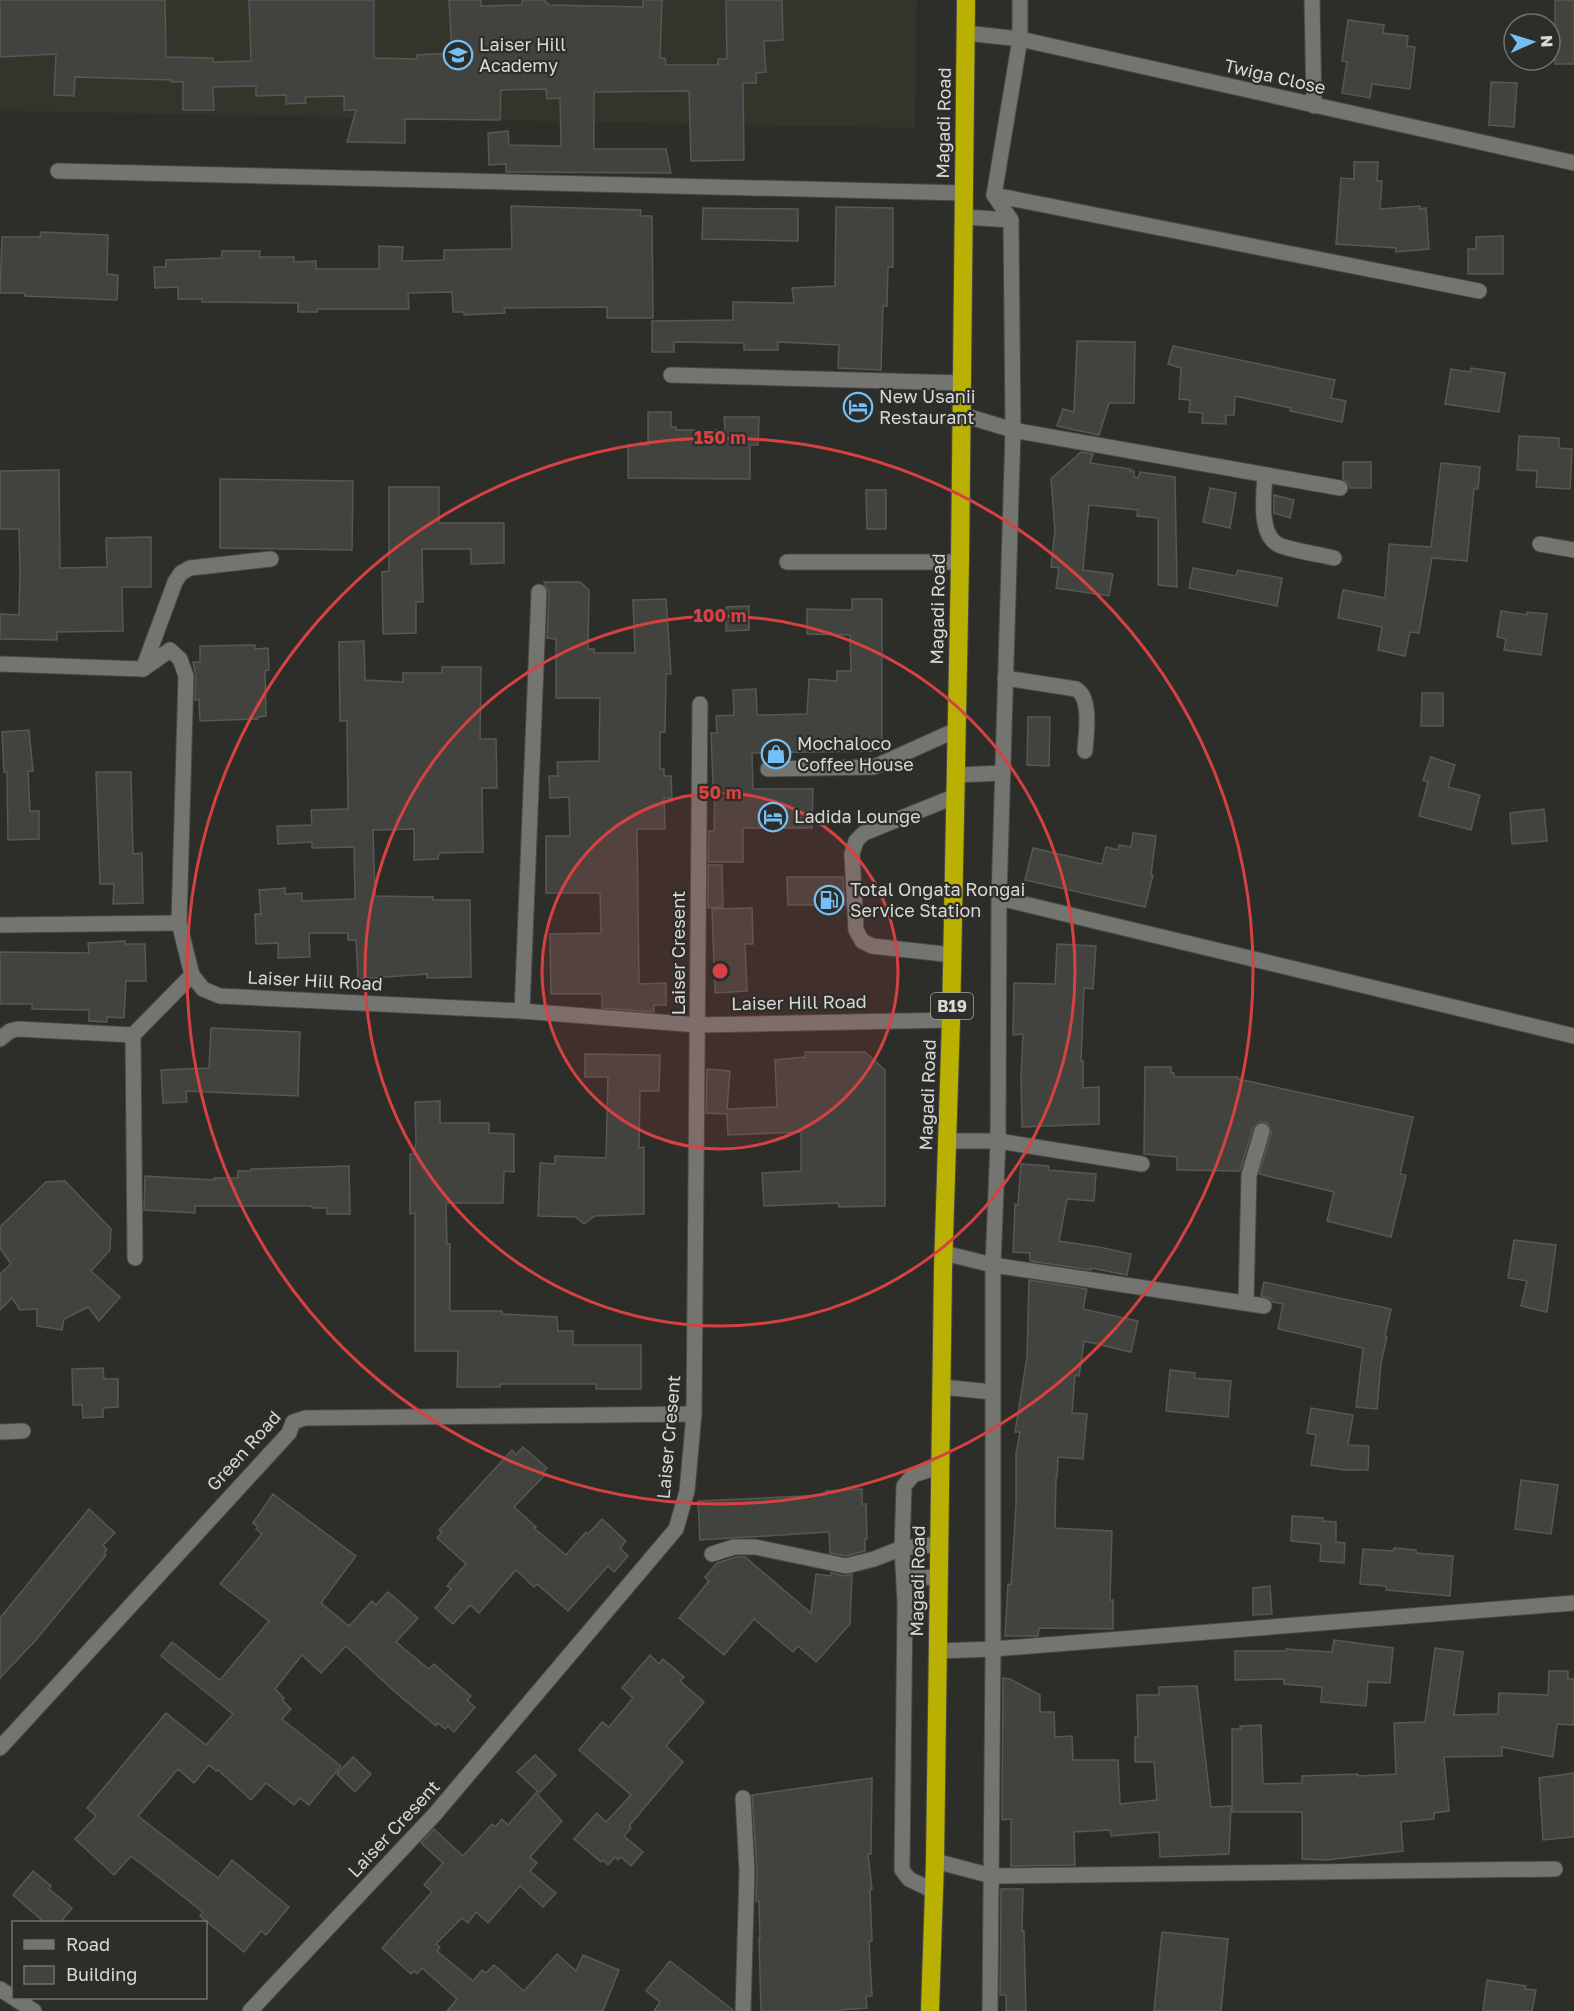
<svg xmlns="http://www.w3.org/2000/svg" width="1574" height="2011" font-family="'Golos Text',sans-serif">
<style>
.built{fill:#34342b}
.building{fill:#42423f;stroke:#575753;stroke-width:1.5}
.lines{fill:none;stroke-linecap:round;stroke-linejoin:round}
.minor-casing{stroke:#484845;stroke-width:17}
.highway-casing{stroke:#484845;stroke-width:20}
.minor{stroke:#747470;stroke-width:15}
.highway{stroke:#b9b001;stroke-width:18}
.ring{fill:none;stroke:#d64242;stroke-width:3}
.labels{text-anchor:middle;stroke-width:4.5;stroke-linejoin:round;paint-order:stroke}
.shield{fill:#2d2d2a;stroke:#a5a5a2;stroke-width:1.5}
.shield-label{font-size:16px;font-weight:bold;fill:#d8d8d6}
.poi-label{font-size:18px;fill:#d8d8d6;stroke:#2d2d2a;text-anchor:start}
.street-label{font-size:18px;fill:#d8d8d6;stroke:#2d2d2a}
.centre{fill:#d64242;stroke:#2d2d2a;stroke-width:3}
.ring-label{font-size:18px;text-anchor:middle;font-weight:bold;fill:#d64242;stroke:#2d2d2a;stroke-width:4.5;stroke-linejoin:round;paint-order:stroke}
</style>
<rect width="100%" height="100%" fill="#2d2d2a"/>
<path class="built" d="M0 0H917L915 128 0 111Z"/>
<g class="building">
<path d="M0 0H165L166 57 213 58V62L251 61 249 0H374V58L417 59V55L452 53 449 0H481V6L522 5V1L527 0H545V2L548 3V5L643 7V0H662L660 58H665L666 65H718V59H727L726 0H782L783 40 764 41 766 72 756 73V83H743L744 160 691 161 689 91 594 92V149H666L671 173 506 172V164L489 165 488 133 508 131 509 145 561 146 560 98 547 99 546 89 501 90 500 120 405 119V143L347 142 356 110H344V96L305 97 306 103 286 104V95L256 96V86L213 87 214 110H183V82H171V80L75 77 74 96 54 95 56 54 0 57Z"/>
<rect x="1555" y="0" width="19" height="64"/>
<path d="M1348 20 1384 25 1383 33 1408 36 1407 46 1415 47 1410 89 1372 84 1370 98 1342 93 1347 62 1342 61Z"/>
<path d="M1491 82 1517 83 1514 127 1489 125Z"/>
<path d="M1354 162H1378L1377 181H1382L1380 209 1420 206V209L1426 208 1429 249 1396 252V248L1336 244 1341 178 1354 179Z"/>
<path d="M511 206 641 210 640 216H652L653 318H607V307L504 308 505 313 464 315V312H453L452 292 408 293 409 309H317V312H298V303L202 302V299H178V287L155 288 154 267H166V260L222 258V251H260L259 257H294V262L316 261V269H379V246L403 247 402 261 444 260V250L512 249Z"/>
<path d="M836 207 893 208V267H888L887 306H883L881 370 838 368 839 345 778 342V350H744V343L674 342V352H652V321L733 320V302L794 303 792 288 835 286Z"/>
<path d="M703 208 798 209V241L702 239Z"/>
<path d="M41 232 108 235 107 274 118 275 117 300 25 296 24 293H0L2 237H40Z"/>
<path d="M1503 236V274H1468V249H1476V237Z"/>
<path d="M1077 341 1135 342 1134 403H1109L1099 435 1057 426 1063 409 1074 412Z"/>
<path d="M1173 346 1335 380 1331 398 1346 401 1342 422 1290 411 1291 408 1235 396 1234 415H1226V424L1202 423 1203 413 1189 412 1190 400 1179 399 1181 368 1168 364Z"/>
<path d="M1471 368 1505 373 1499 412 1445 404 1451 369 1470 372Z"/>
<path d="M648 412H671V427H676V430H725L724 417H759L758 445H750V479L628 478V445H648Z"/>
<path d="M1519 436 1559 438V448L1572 449 1570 489 1536 487 1537 471 1517 470Z"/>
<path d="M1081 452 1093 454 1090 463 1131 469 1130 471H1134V477L1138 478 1140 472 1175 477 1177 587 1158 585V518L1137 516 1138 510 1089 505 1083 570 1113 574 1109 596 1056 588 1059 568 1051 567 1055 530 1051 479Z"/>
<path d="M1343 462H1371V488H1350L1349 484 1343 479Z"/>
<path d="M1441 463 1480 467 1478 489H1474L1467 561 1432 558 1419 633 1410 632 1405 656 1378 650 1382 627 1338 618 1343 590 1385 598 1389 544 1431 547Z"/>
<path d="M59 470 60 568 107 567 106 538 151 537V587H122L123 631 57 632V640L0 639V614L19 615 20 572 19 529H0V471Z"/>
<path d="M220 479 353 481 352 550 220 548Z"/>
<path d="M389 487H439V523H504V563L471 564V549H422L423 602H416V633L383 634 382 572 389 571Z"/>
<path d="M1210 488 1236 493 1230 528 1203 522Z"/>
<path d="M866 490H886V529H867Z"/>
<path d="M1274 495 1294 500 1290 518 1274 513Z"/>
<path d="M1193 568 1236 576 1238 570 1282 578 1277 606 1189 588Z"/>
<path d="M544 582H580L589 590 588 649H594V653H635L633 600 666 599 671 674H666L665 732H660V769H664V776H671L672 798H664L665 829H637L639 984 666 983V1005H654V1012L602 1008V994H551L550 934 601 933 600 893H546V836H570L569 797 550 798 549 776H558L557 762 599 761 600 698H556V639L547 638 549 592Z"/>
<path d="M852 599H882V751L752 753 753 789H813L812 828H743V862H708L709 831H714L715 784H713L711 733H717L716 716 734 715 733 690 756 689 757 715 807 714 809 679 837 681V671H851L850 635 807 634V609L852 610Z"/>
<path d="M749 606V630L726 631V607Z"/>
<path d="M1501 611 1527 615V612L1547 614 1541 655 1504 650 1506 639 1497 637Z"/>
<path d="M364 641 365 680 403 682V673H442V667H481L480 739H496L497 788H482L483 852 439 853 438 859 414 860V829L373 830 375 896 433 897V900H470L471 977 427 978V974L358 979 356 940H348V933H309L310 957 278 958V943L256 944 255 914H261L259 890 285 888V894L302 893V901L355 899 354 847 312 848V842L278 844 277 826 312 825 311 810 348 809 347 721H340L339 642Z"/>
<path d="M255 645V649L268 648 269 670 265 671 266 716 258 717V719L200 721 199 699 195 700 196 676 193 662H200V646Z"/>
<path d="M1422 693H1443V726H1421Z"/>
<path d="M1028 717H1050L1049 766 1027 765Z"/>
<path d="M29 730 33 771H28L30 811H39V839L8 840 7 772H4L2 732Z"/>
<path d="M1431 757 1455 765 1448 787 1480 795 1471 830 1419 816 1428 782 1423 780Z"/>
<path d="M96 772H131L133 854 142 853 143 903 113 904 114 884H100Z"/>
<path d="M1544 809 1547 841 1512 844 1510 813Z"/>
<path d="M1133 833 1156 836 1151 875H1153L1145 907 1025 880 1033 848 1102 864 1106 847 1118 850 1119 845 1131 847Z"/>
<path d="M708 865H722L723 907 708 908Z"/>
<path d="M787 877H843L845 905H788Z"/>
<path d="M752 908 753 944H745L747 991 715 993 712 909Z"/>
<path d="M125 941V944H145L146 981H126L124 1018 107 1017V1022L89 1021V1010L32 1009V1004H0V952L89 953 88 943Z"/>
<path d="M1057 944 1096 946 1093 989 1084 988 1081 1061H1083V1088L1099 1087V1124L1022 1127 1021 1076 1023 1034 1013 1035 1014 983 1055 984Z"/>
<path d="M211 1028 300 1032 298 1096 186 1091 187 1102 163 1103 161 1070 209 1068Z"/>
<path d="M805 1052H865L885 1070V1206L839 1207 838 1203 764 1206 762 1173 801 1171V1132L728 1135 727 1114 706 1113 707 1069 730 1071 727 1109 777 1107 775 1060 805 1057Z"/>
<path d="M585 1054 660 1055 659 1091H640L639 1148 644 1147V1214L595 1216 584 1224 576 1217 538 1216 540 1163 555 1164V1156L606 1158 608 1077H585Z"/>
<path d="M1145 1067H1171V1073H1174V1077H1238V1079L1413 1117 1400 1174 1406 1175 1391 1237 1327 1221 1334 1192 1259 1174 1271 1133 1269 1125 1265 1122H1259L1253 1128 1240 1171 1177 1170V1157L1144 1154Z"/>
<path d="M440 1101V1123H489V1133L514 1134V1172L504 1171 503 1203H446L447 1244H450V1311H502V1314L557 1317 558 1331H573V1345H641V1389H596V1384H500V1387H457L458 1351H415V1213L410 1214V1154H414L416 1142 415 1102Z"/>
<path d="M1021 1164 1049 1166 1048 1170 1096 1174 1094 1201 1067 1199 1059 1241 1099 1247 1131 1254 1127 1275 1091 1268V1270L1030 1261V1253L1013 1252 1015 1204 1018 1205Z"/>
<path d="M349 1166 350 1214H327V1208H312V1206H195V1213L144 1210 145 1176 215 1180 214 1178H238V1171H251V1169Z"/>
<path d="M65 1181 111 1229 110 1250 91 1271 120 1297 99 1321 88 1307 64 1319 62 1330 37 1326V1309L20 1310 12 1298 0 1310V1274L11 1264 0 1248V1227L46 1182Z"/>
<path d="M1514 1240 1556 1245 1547 1312 1521 1306 1527 1281 1508 1278Z"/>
<path d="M1029 1280 1087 1289 1083 1309 1138 1321 1131 1352 1084 1341 1079 1376 1075 1375 1072 1413 1087 1414 1083 1459 1058 1457 1057 1478H1056L1055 1528 1112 1531 1110 1600H1113V1629L1039 1628 1038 1636H1005L1008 1584 1011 1585 1016 1505V1454L1020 1432H1015L1027 1357Z"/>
<path d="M1264 1282 1391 1309 1385 1336 1387 1337 1381 1363 1377 1409 1356 1407 1363 1348 1278 1329 1283 1304 1273 1302 1270 1298 1261 1296Z"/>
<path d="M103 1368 104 1379H118V1407L103 1408V1417L83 1418 82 1405H73L72 1369Z"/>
<path d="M1170 1370 1195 1373 1194 1378 1231 1381 1228 1417 1166 1411Z"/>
<path d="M1311 1408 1353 1415 1348 1445 1369 1446 1368 1470H1345L1311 1465 1316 1435 1307 1433Z"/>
<path d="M523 1447 547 1468 542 1474 544 1476 514 1507 536 1527 534 1528 566 1555 586 1532 588 1534 602 1519 626 1541 620 1548 628 1556 614 1572 608 1566 568 1611 537 1584 534 1587 516 1570 479 1613 470 1605 453 1624 435 1608 451 1589 447 1586 466 1564 437 1538 442 1532 439 1530 512 1450 516 1455Z"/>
<path d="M1521 1480 1558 1485 1551 1534 1515 1529Z"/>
<path d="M862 1489V1504H866L867 1539H865V1551L846 1556 830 1553 829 1532 700 1540 698 1501 826 1495V1491Z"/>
<path d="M273 1494 356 1556 321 1603 349 1626 372 1601 376 1605 388 1592 418 1618 396 1642 429 1669 434 1664 471 1696 467 1700 475 1707 454 1732 448 1726 445 1729 438 1723 436 1726 395 1692 346 1646 321 1673 302 1655 275 1689 284 1698 282 1700 291 1709 282 1719 341 1766 309 1805 300 1798 294 1805 266 1783 251 1800 218 1770 216 1771 209 1765 194 1783 178 1769 138 1816 218 1878 232 1860 289 1907 266 1935 261 1931 244 1952 200 1916 203 1912 131 1856 114 1875 75 1839 96 1816 87 1808 166 1713 206 1745 233 1714 161 1656 172 1642 220 1680 269 1621 220 1584 262 1534 256 1529 258 1527 253 1523Z"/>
<path d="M89 1509 115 1533 103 1545 107 1550 104 1553 106 1555 35 1641 0 1678V1618Z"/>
<path d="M1292 1516 1323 1518V1521L1336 1522V1542L1345 1543 1344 1563 1320 1561 1321 1544 1291 1541Z"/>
<path d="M1394 1548 1416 1550V1553L1453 1556 1450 1596 1386 1590V1586L1360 1584 1363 1549 1393 1551Z"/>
<path d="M736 1557H745L811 1613 816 1574 831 1576V1573L845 1576 852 1574 850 1624 816 1662 798 1646 793 1652 754 1619 724 1655 679 1618 709 1581 705 1577 717 1563Z"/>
<path d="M1270 1586 1272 1614 1253 1615V1588Z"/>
<path d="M1334 1640 1393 1648 1390 1683 1368 1682 1366 1706 1321 1702 1322 1687 1284 1684V1679L1235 1680V1651H1286V1649L1332 1652Z"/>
<path d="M1435 1648 1463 1652 1454 1715 1498 1714 1499 1693 1548 1695 1549 1671H1568V1679H1574V1725L1557 1724 1553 1757 1502 1747V1756L1444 1757 1449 1811 1434 1813V1819L1401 1822 1403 1851 1327 1860 1302 1859V1812H1232V1729H1241L1240 1726 1261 1725 1263 1784 1302 1783V1776L1358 1774V1776L1396 1774 1394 1723 1425 1722Z"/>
<path d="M650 1655 659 1664 663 1659 684 1677 680 1681 704 1702 666 1746 683 1762 629 1826 631 1828 624 1836 643 1852 631 1866 621 1857 618 1860 615 1857 608 1865 603 1860 601 1862 574 1839 597 1813 606 1822 631 1795 579 1750 602 1722 609 1727 633 1698 622 1688Z"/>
<path d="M1003 1678 1010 1679 1040 1695V1712H1054L1055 1737 1072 1736 1073 1760H1118L1120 1804 1157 1800 1154 1762H1135V1737H1138L1137 1695H1159V1687L1197 1686 1211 1807 1231 1806 1229 1854 1160 1857 1159 1832 1111 1836 1110 1830 1074 1832 1075 1865 1011 1866V1819L1002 1820Z"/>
<path d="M535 1755 556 1775 539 1793 517 1772Z"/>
<path d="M353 1757 371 1774 355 1792 337 1774Z"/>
<path d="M1574 1773V1837L1543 1840 1539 1778Z"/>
<path d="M872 1778 871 1854H868L872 1889 870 1890 872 1941H869L872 1996H866L867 2008 840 2010V2011H761L759 1938H760L759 1901H756L757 1870 752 1795Z"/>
<path d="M536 1793 562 1821 530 1857 537 1863 530 1871 556 1893 543 1907 520 1886 488 1923 476 1912 468 1923 462 1918 436 1944 440 1947 437 1951 473 1981 482 1970 486 1973 494 1965 524 1991 557 1954 576 1971 583 1955 619 1970 603 2011H447L457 1999 422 1968 417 1974 414 1971 411 1974 382 1948 432 1892 424 1885 443 1863 421 1843 434 1829 463 1856 492 1824 495 1827 502 1819 508 1825Z"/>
<path d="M33 1871 51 1886 49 1889 72 1908 60 1923H45L13 1895Z"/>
<path d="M1001 1889H1023L1022 1931H1024L1026 2011H1006V1995H1000Z"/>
<path d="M1162 1932 1228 1939 1221 2011H1154Z"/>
<path d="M670 1961 733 2010V2011H654L660 2002 646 1991Z"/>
<path d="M1487 1980 1526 1986 1525 1989 1536 1990 1532 2011H1483Z"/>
</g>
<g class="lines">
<g class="minor-casing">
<g id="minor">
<path d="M1312 0 1314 106"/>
<path d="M966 33 1020 39 1574 163"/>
<path d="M58 171 964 193"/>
<path d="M994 195 1479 291"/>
<path d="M964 217 1011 220"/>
<path d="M671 375 963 383"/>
<path d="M963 415 1013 430 1340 488"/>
<path d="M1265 475C1264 494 1258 535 1279 545 1293 551 1319 554 1334 558"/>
<path d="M1540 544 1574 550"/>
<path d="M787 562H960"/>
<path d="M0 664 143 669 170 650 180 659 186 676 179 923 192 975 203 989 220 996 522 1011 698 1025 951 1020"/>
<path d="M143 669 175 582 181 573 190 568 271 559"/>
<path d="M1005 678 1076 689C1092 698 1086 734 1085 751"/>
<path d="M768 769 874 767 956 730"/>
<path d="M956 775 1003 773"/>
<path d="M999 898 1574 1036"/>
<path d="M0 925 179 923"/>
<path d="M953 955 872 946 862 941 856 930 852 854 856 841 864 833 956 796"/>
<path d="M522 1011 539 592"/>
<path d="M0 1039 10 1031 18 1029 133 1035"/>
<path d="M948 1141H998L1142 1164"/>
<path d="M944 1253 993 1265 1264 1306"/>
<path d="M135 1258 133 1035 192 975"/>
<path d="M1246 1302 1249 1175 1262 1131"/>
<path d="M942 1387 992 1392"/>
<path d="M0 1432 23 1431"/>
<path d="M712 1554 734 1547H755L846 1566 874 1559 902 1548 940 1544"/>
<path d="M904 1578 939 1577"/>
<path d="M938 1651 993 1649 1574 1603"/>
<path d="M0 1748 289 1433 293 1422 305 1418 694 1414"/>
<path d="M935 1861 992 1876 1555 1869"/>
<path d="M934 1891 909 1879 902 1870 905 1603 902 1548 904 1486 913 1475 941 1466"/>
<path d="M0 1989 34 2011"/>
<path d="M250 2011 435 1814 676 1529 687 1491 694 1414 700 704"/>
<path d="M743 2011 747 1871 743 1798"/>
<path d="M990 2011 993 1649V1265L998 1141 999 898 1013 430 1011 220 994 195 1020 39V0"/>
</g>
</g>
<g class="highway-casing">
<path id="highway" d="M930 2011 935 1861 943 1269 951 1020 960 562 966 0"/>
</g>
<use href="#minor" class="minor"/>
<use href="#highway" class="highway"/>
</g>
<circle cx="720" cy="971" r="178" fill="#d64242" fill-opacity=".12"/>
<g class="ring">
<circle cx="720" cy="971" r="178"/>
<circle cx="720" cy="971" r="355"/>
<circle cx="720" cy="971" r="533"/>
</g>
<defs>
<g id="school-ring" transform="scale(1.5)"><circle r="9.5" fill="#2d2d2a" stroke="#74c0f6" stroke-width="1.5"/><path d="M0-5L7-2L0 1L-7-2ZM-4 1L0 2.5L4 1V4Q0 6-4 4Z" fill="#74c0f6"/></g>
<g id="hotel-ring" transform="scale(1.5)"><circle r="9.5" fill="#2d2d2a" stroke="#74c0f6" stroke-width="1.5"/><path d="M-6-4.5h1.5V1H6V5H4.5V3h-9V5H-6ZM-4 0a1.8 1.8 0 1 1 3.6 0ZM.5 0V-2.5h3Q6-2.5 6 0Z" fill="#74c0f6"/></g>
<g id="shop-ring" transform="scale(1.5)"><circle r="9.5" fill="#2d2d2a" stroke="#74c0f6" stroke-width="1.5"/><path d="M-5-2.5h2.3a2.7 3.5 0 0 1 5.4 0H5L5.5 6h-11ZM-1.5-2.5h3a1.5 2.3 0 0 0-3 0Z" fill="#74c0f6"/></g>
<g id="fuel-ring" transform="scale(1.5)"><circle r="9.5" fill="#2d2d2a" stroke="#74c0f6" stroke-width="1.5"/><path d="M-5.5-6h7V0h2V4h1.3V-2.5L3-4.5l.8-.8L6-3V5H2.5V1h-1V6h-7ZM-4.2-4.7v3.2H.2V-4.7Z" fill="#74c0f6"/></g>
</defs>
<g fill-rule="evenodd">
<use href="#school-ring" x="458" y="55"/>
<use href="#hotel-ring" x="858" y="407"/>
<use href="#shop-ring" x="776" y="754"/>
<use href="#hotel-ring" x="773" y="817"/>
<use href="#fuel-ring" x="829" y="900"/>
</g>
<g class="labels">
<rect class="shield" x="931" y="993" width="42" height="26" rx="4.5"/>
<g class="shield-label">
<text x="952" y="1012">B19</text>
</g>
<g class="poi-label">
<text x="479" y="51">Laiser Hill<tspan x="479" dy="21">Academy</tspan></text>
<text x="879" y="403">New Usanii<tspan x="879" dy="21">Restaurant</tspan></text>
<text x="797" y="750">Mochaloco<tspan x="797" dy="21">Coffee House</tspan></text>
<text x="794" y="823">Ladida Lounge</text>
<text x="850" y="896">Total Ongata Rongai<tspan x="850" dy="21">Service Station</tspan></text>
</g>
<g class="street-label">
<text transform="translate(1275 77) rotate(13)" y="6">Twiga Close</text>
<text transform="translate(944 123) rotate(-89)" y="6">Magadi Road</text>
<text transform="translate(938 609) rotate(-89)" y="6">Magadi Road</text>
<text transform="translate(679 953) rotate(-90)" y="6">Laiser Cresent</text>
<text transform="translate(315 981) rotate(3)" y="6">Laiser Hill Road</text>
<text transform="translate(799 1003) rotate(-1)" y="6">Laiser Hill Road</text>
<text transform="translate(928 1095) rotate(-88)" y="6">Magadi Road</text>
<text transform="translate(669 1437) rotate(-85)" y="6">Laiser Cresent</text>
<text transform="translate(244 1451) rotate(-48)" y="6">Green Road</text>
<text transform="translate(918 1581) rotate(-89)" y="6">Magadi Road</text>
<text transform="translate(394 1829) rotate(-47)" y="6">Laiser Cresent</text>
</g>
</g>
<circle cx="720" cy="971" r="9" class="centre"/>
<g class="ring-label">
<text x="720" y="444">150 m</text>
<text x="720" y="622">100 m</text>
<text x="720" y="799">50 m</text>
</g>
<rect x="12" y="1921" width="195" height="78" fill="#2d2d2a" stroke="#71716f" stroke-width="1.5"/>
<rect x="24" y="1940" width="30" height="9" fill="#747470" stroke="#71716f" stroke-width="1.5"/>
<text x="66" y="1951" font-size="18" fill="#d8d8d6">Road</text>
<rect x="24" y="1966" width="30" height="18" fill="#42423f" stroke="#71716f" stroke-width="1.5"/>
<text x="66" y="1981" font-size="18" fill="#d8d8d6">Building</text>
<g transform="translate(1532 42) rotate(87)"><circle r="28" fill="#2d2d2a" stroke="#71716f" stroke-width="1.5"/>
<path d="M0-4.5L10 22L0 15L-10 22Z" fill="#74c0f6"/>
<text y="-9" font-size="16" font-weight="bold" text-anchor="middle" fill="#d8d8d6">N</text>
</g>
</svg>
